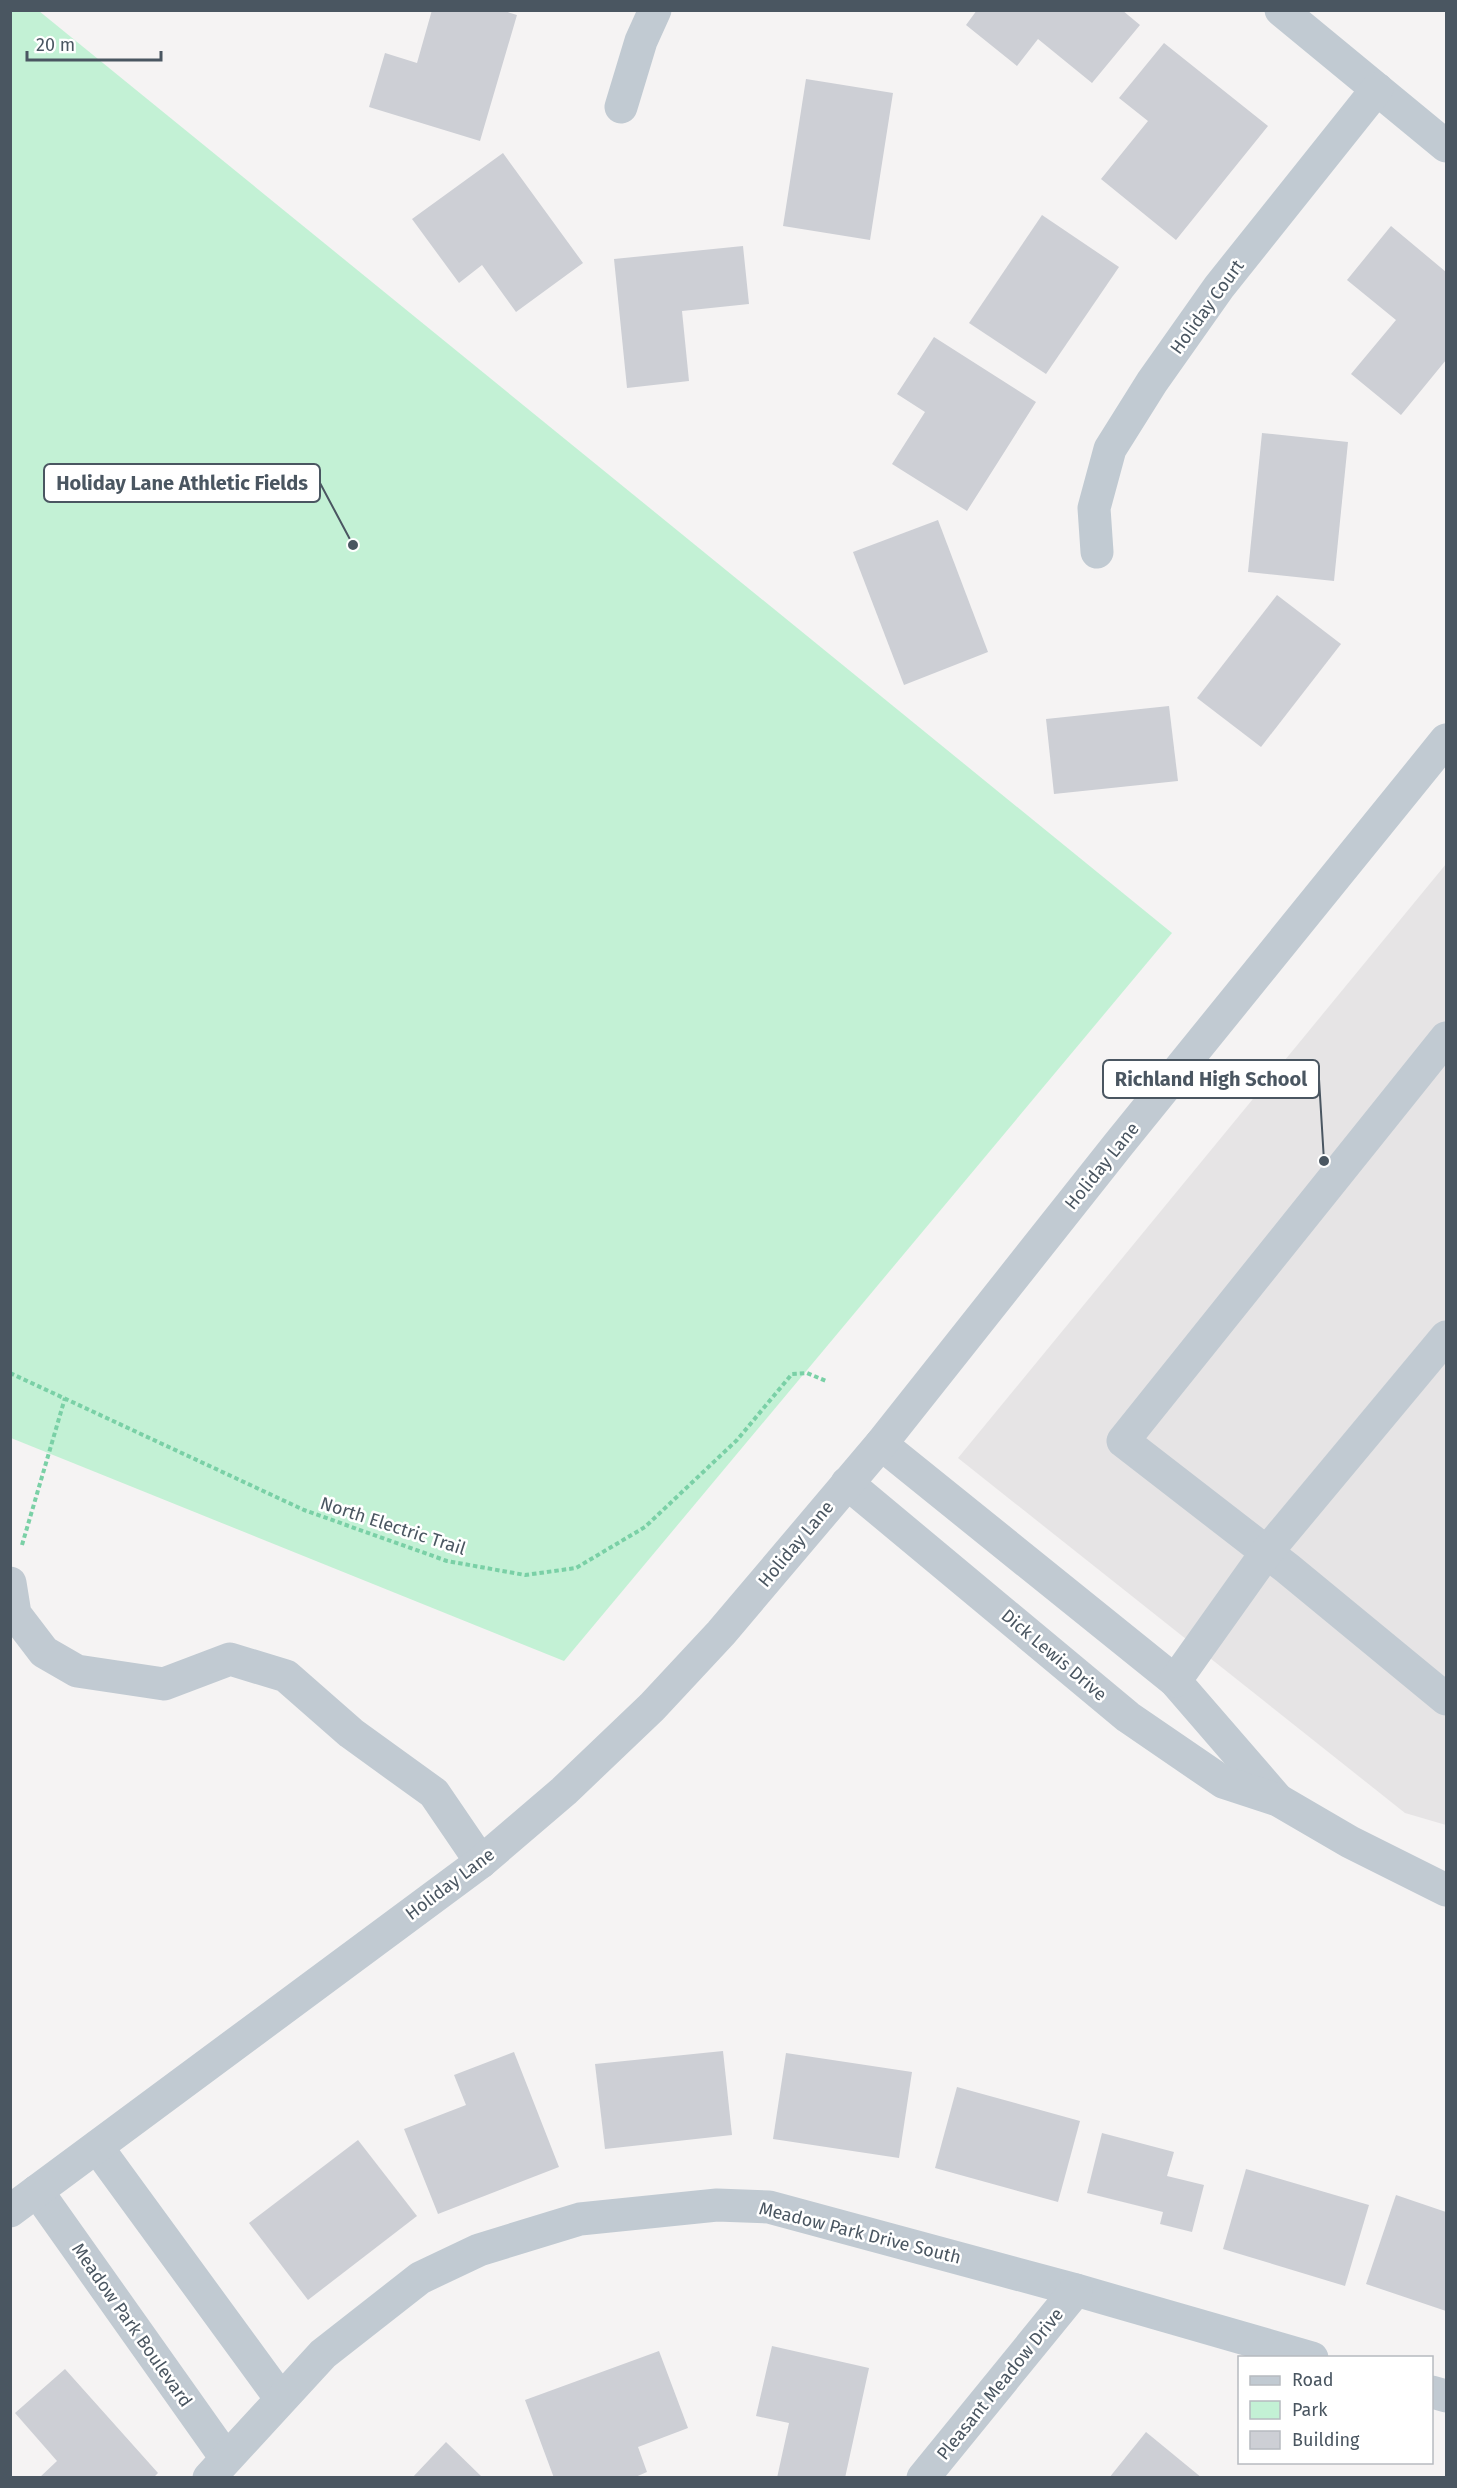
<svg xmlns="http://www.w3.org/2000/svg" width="1457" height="2488" font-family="'Fira Sans',sans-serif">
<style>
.education{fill:#e6e4e5}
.green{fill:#c3f1d5}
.building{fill:#cdcfd5}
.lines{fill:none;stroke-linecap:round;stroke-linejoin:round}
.path{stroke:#7ad0a6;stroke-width:4;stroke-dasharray:4.5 3;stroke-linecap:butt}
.minor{stroke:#c1cad2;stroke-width:33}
.labels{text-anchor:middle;stroke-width:5;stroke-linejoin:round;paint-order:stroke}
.street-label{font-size:18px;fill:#4a5661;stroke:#fff}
.leader{fill:none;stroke:#4a5661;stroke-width:2}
.callout-dot{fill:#4a5661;stroke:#fff;stroke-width:2}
.callout{fill:#fff;stroke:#4a5661;stroke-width:2}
.callout-label{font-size:20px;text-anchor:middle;font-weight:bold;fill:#4a5661}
</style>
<rect width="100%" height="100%" fill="#f5f3f3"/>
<path class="education" d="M1446 864V1825L1405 1813 958 1458Z"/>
<path class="green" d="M10 11H39L1172 933 564 1661 11 1438Z"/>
<g class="building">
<path d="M432 10H501L517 15 480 141 369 107 385 53 417 63Z"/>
<path d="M977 10H1122L1140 25 1092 83 1038 39 1017 66 966 25Z"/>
<path d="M1164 43 1268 126 1176 240 1101 179 1148 121 1119 98Z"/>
<path d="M806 79 893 93 870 240 783 226Z"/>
<path d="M503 153 583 263 516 312 482 265 459 283 412 219Z"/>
<path d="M1042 215 1119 267 1046 374 969 323Z"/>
<path d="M1391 226 1446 272V360L1401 415 1351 374 1396 320 1347 280Z"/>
<path d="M743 246 749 304 682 311 689 381 627 388 614 259Z"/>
<path d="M934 337 1036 402 967 511 892 464 925 412 897 394Z"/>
<path d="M1262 433 1348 442 1334 581 1248 572Z"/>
<path d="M938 520 988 652 904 685 853 552Z"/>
<path d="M1277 595 1341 644 1261 747 1197 698Z"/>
<path d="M1169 706 1178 781 1054 794 1046 719Z"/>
<path d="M723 2051 732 2135 605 2149 595 2064Z"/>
<path d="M514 2052 559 2167 438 2214 404 2129 466 2105 454 2075Z"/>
<path d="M786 2053 912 2072 899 2158 773 2139Z"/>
<path d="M957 2087 1080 2121 1058 2202 935 2168Z"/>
<path d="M1102 2133 1174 2152 1167 2176 1204 2185 1192 2232 1160 2224 1163 2212 1087 2193Z"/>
<path d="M358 2140 417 2216 308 2300 249 2223Z"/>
<path d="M1246 2169 1369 2205 1345 2286 1223 2249Z"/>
<path d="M1396 2195 1446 2212V2311L1366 2284Z"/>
<path d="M772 2346 869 2368 845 2478H777L789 2423 756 2416Z"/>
<path d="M659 2351 688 2428 638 2447 647 2472 633 2478H554L525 2400Z"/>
<path d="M65 2369 158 2473 153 2478H39L57 2461 15 2413Z"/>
<path d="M1146 2432 1202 2478H1109Z"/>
<path d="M446 2442 483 2478H412Z"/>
</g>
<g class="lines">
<g class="path">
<path d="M10 1373 304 1510 447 1561 525 1575 576 1568 645 1527 737 1440 792 1374 807 1373 826 1381"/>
<path d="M22 1545 65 1398"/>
</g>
<g class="minor">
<path d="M1281 10 1446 146"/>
<path d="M621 107 641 41 655 10"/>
<path d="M1097 552 1094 508 1110 449 1152 382 1219 287 1377 89"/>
<path d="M1446 1038 1123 1441 1287 1568 1446 1699"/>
<path d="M881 1444 1175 1681 1278 1800"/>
<path d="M847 1483 1128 1717 1223 1782 1278 1800 1350 1842 1446 1890"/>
<path d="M10 1583 15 1614 44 1652 77 1671 164 1684 230 1659 286 1676 351 1733 434 1793 481 1862"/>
<path d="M1175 1681 1266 1553 1446 1337"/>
<path d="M97 2147 281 2399"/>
<path d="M37 2191 226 2458"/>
<path d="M10 2211 481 1862 564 1791 652 1707 721 1633 881 1444 1118 1145 1446 740"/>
<path d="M1432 2392 1446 2396"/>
<path d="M209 2478 323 2354 420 2278 479 2250 580 2219 717 2205 769 2207 1076 2290 1312 2358"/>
<path d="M923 2478 1076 2290"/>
</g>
</g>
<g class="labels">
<g class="street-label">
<text transform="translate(1207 307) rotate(-54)" y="6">Holiday Court</text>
<text transform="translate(1102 1166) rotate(-51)" y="6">Holiday Lane</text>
<text transform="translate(393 1526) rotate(18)" y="6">North Electric Trail</text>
<text transform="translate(796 1544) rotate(-50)" y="6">Holiday Lane</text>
<text transform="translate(1054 1655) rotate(40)" y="6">Dick Lewis Drive</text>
<text transform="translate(450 1884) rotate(-37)" y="6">Holiday Lane</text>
<text transform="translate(860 2233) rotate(14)" y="6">Meadow Park Drive South</text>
<text transform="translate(132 2325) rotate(55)" y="6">Meadow Park Boulevard</text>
<text transform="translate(1000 2384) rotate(-51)" y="6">Pleasant Meadow Drive</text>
</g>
</g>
<path class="leader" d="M353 545L320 483M1324 1161L1319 1079"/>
<g class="callout-dot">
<circle cx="353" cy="545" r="6"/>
<circle cx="1324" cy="1161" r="6"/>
</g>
<g class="callout">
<rect x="44" y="464" width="276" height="38" rx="6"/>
<rect x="1103" y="1060" width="216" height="38" rx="6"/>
</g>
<g class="callout-label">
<text x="182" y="490">Holiday Lane Athletic Fields</text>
<text x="1211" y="1086">Richland High School</text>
</g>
<rect width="1457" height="2488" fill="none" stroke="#4a5661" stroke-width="24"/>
<rect x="1238" y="2356" width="195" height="108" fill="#ffffff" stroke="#b7bbc0" stroke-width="1.5"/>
<rect x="1250" y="2376" width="30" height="9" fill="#c1cad2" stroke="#b7bbc0" stroke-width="1.5"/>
<text x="1292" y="2386" font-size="18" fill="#4a5661">Road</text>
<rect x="1250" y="2401" width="30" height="18" fill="#c3f1d5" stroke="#b7bbc0" stroke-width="1.5"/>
<text x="1292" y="2416" font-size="18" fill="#4a5661">Park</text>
<rect x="1250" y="2431" width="30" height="18" fill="#cdcfd5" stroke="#b7bbc0" stroke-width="1.5"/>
<text x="1292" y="2446" font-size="18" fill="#4a5661">Building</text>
<path d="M27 51v9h134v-9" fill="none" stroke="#4a5661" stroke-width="3"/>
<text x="36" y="51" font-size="18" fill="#4a5661" stroke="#ffffff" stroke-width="4.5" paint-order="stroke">20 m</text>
</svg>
